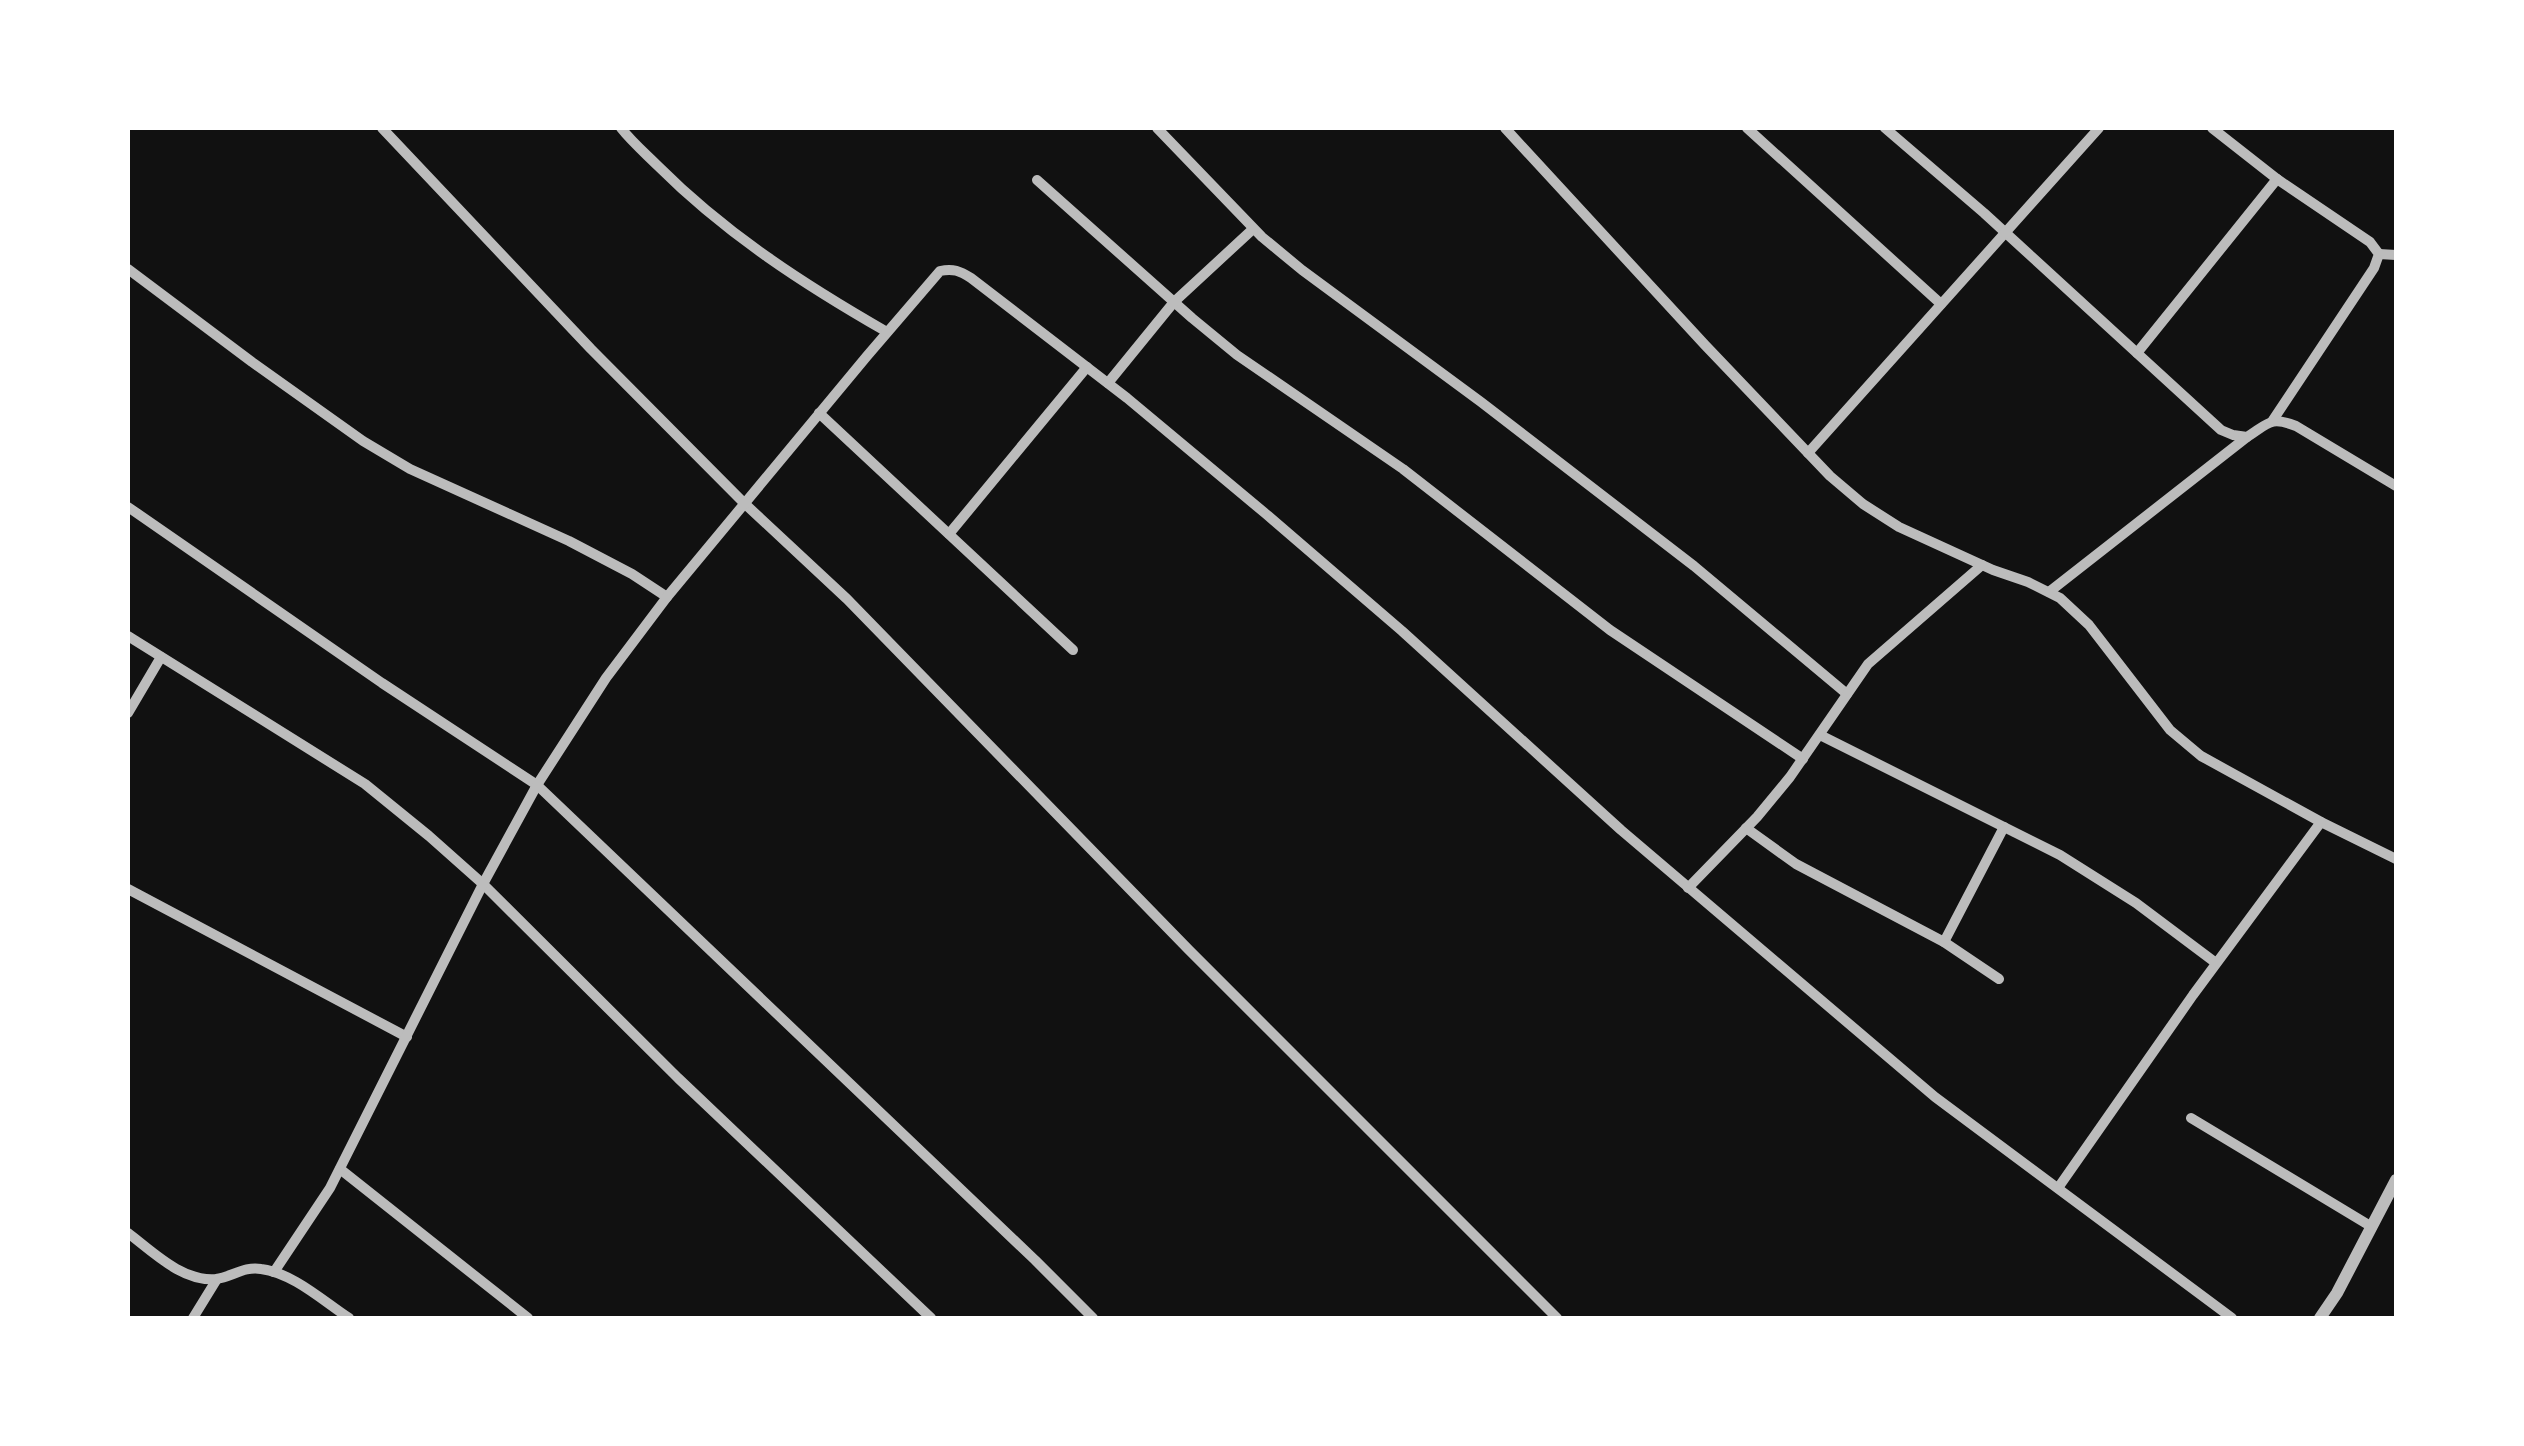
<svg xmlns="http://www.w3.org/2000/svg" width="2524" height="1446" font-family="'Archivo Narrow',sans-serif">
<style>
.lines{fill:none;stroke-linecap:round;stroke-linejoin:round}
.minor{stroke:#bcbcbc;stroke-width:10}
.tertiary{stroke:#bcbcbc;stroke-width:12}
</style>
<rect width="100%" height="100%" fill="#111"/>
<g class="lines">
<g class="minor">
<path d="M382 128 591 349 744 503 847 599 1189 950 1557 1318"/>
<path d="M621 128C632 142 646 154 658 166 726 234 805 285 887 332"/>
<path d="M1157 128 1262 237 1302 270 1481 402 1694 566 1847 694"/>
<path d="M1505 128 1705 345 1830 476 1863 504 1899 527 1993 570 2028 582 2060 598 2089 625 2170 730 2201 756 2321 822 2396 859"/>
<path d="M1747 128 1941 304"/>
<path d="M1885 128 1984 213 2221 430 2233 435 2247 437C2269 423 2270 416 2296 426L2396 486"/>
<path d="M2212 128 2277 179 2370 242 2379 254 2374 268 2273 420"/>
<path d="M1037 180 1192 318 1237 355 1403 469 1610 630 1803 759"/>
<path d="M2379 254 2396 255"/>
<path d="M128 269 252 362 363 441 410 469 569 541 632 574 667 597"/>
<path d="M2137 353 2277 179"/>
<path d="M1108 383 1174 302 1253 229"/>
<path d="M819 413 1073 650"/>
<path d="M1808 453 2099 128"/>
<path d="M128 507 382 683 537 785 1035 1260 1093 1318"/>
<path d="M949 534 1087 367"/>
<path d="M2049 592 2247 437"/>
<path d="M128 636 365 784 429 836 483 884 678 1078 931 1318"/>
<path d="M128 713 161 657"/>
<path d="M1820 735 2060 855 2136 903 2216 963"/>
<path d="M1746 828 1796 864 1944 942 1999 979"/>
<path d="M1688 888 1757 817 1790 777 1868 664 1982 565"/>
<path d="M128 889 407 1037"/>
<path d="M1944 942 2004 827"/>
<path d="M2191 1118 2372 1227"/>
<path d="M340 1169 528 1318"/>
<path d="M2058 1188 2193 995 2321 822"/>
<path d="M128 1233C152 1251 182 1282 216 1279 232 1277 244 1266 261 1269 293 1273 323 1301 349 1318"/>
<path d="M274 1272 330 1188 483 884 537 785 606 678 667 597 867 356 940 271C953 268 960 271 971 278L1127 398 1266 514 1402 631 1621 830 1935 1097 2232 1318"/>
<path d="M193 1318 217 1279"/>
</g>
<path class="tertiary" d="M2320 1318 2337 1293 2396 1180"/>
</g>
<rect width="2524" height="1446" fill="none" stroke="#ffffff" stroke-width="260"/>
</svg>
